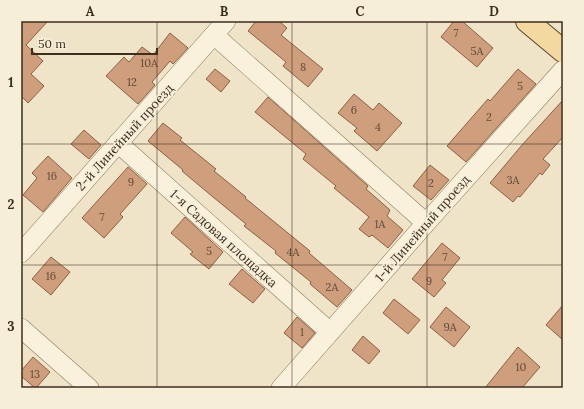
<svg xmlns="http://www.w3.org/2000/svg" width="584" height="409" font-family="Lora,serif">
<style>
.building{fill:#cf9f7d;stroke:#8d5f41}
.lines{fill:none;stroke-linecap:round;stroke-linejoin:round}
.minor-casing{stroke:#8d765c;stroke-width:20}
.major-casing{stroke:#5b4430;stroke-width:24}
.minor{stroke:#faf1dc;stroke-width:19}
.major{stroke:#f3d9a0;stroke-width:22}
.grid{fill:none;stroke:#3d2e20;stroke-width:1;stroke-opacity:0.55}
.labels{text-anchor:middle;stroke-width:3.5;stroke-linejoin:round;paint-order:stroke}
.number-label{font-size:11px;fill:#624a37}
.street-label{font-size:13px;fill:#3d2e20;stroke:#f7eed8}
.neatline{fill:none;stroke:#3d2e20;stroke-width:1.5}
.grid-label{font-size:13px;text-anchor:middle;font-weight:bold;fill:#3d2e20}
</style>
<rect width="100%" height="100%" fill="#f0e4c8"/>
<g class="building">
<path d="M21 21H48L26 45 43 61 31 74 44 86 28 103 21 96Z"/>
<path d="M256 21H279L287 28 281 35 323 69 308 87 283 66 286 62 248 31Z"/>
<path d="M454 21H462L493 48 477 67 441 37Z"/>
<path d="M170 33 188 48 173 64 170 61 152 82 155 85 138 104 106 76 124 57 129 62 142 47 153 55Z"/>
<path d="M215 69 230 81 221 92 206 79Z"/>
<path d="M518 69 536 84 466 162 447 146 488 99 490 101Z"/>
<path d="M354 94 373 110 379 103 402 123 377 151 354 131 357 128 338 113Z"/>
<path d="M268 97 368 186 366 189 390 210 387 216 403 230 388 248 372 235 369 237 359 229 369 217 334 188 336 186 303 159 306 154 255 112Z"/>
<path d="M563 100V137L543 159 550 165 542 175 540 173 520 197 518 196 513 202 490 183 522 145Z"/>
<path d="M163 123 182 138 180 140 216 169 214 171 246 197 245 198 310 251 309 253 352 290 337 307 310 284 311 282 275 253 276 251 244 226 246 224 213 197 182 171 183 170 148 141Z"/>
<path d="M84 130 101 145 89 159 71 144Z"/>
<path d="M48 156 72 178 43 212 23 195 37 178 32 173Z"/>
<path d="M430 165 449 180 431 200 413 186Z"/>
<path d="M128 167 147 184 120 214 123 217 104 238 82 218Z"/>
<path d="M185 217 223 252 209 269 190 254 193 252 171 233Z"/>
<path d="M442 243 460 258 442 280 446 283 434 297 412 279Z"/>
<path d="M51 257 70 272 51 295 32 279Z"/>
<path d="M242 269 265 289 253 303 229 284Z"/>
<path d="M394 299 420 320 408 334 383 313Z"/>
<path d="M563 305V340L546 325Z"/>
<path d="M446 307 470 327 454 347 430 327Z"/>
<path d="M297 317 315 333 302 348 284 333Z"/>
<path d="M363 336 380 351 369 364 352 350Z"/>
<path d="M518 347 540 367 522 388H485Z"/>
<path d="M33 357 50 372 36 388H35L21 376V371Z"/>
</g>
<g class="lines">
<g class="minor-casing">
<g id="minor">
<path d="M214 35 426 223"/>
<path d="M118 143 330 332"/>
<path d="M21 253 226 21"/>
<path d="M21 328 89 388"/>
<path d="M281 388 426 223 563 70"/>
</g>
</g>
<g class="major-casing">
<path id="major" d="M527 21 563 51"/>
</g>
<use href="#minor" class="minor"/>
<use href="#major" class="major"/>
</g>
<path class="grid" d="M157 21V388M292 21V388M427 21V388M21 144H563M21 265H563"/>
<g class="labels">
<g class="number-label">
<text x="456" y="37">7</text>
<text x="477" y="55">5А</text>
<text x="149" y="67">10А</text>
<text x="303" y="71">8</text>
<text x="132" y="86">12</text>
<text x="520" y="90">5</text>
<text x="354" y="114">6</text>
<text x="489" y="121">2</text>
<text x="378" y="131">4</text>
<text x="52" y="180">16</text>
<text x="513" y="184">3А</text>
<text x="131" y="186">9</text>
<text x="431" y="187">2</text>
<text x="102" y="221">7</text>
<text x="380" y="228">1А</text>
<text x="209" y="255">5</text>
<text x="293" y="256">4А</text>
<text x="445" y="261">7</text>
<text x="51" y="280">16</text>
<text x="429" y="285">9</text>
<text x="332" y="291">2А</text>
<text x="450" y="331">9А</text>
<text x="302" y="336">1</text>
<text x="521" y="371">10</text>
<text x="35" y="378">13</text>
</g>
<g class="street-label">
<text transform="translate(124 137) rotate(-48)" y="5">2-й Линейный проезд</text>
<text transform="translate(422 228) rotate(-49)" y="5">1-й Линейный проезд</text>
<text transform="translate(224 238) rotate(42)" y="5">1-я Садовая площадка</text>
</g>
</g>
<rect width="584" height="409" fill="none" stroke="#f7eed8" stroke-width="44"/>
<path d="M32 48v6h125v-6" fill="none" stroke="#3d2e20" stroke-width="2"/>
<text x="38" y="48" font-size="12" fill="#3d2e20" stroke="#f7eed8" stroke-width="3" paint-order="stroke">50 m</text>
<rect x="22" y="22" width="540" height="365" class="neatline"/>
<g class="grid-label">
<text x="90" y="16">A</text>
<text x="224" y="16">B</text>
<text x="360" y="16">C</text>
<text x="494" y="16">D</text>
<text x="11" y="87">1</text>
<text x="11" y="209">2</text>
<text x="11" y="331">3</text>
</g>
</svg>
